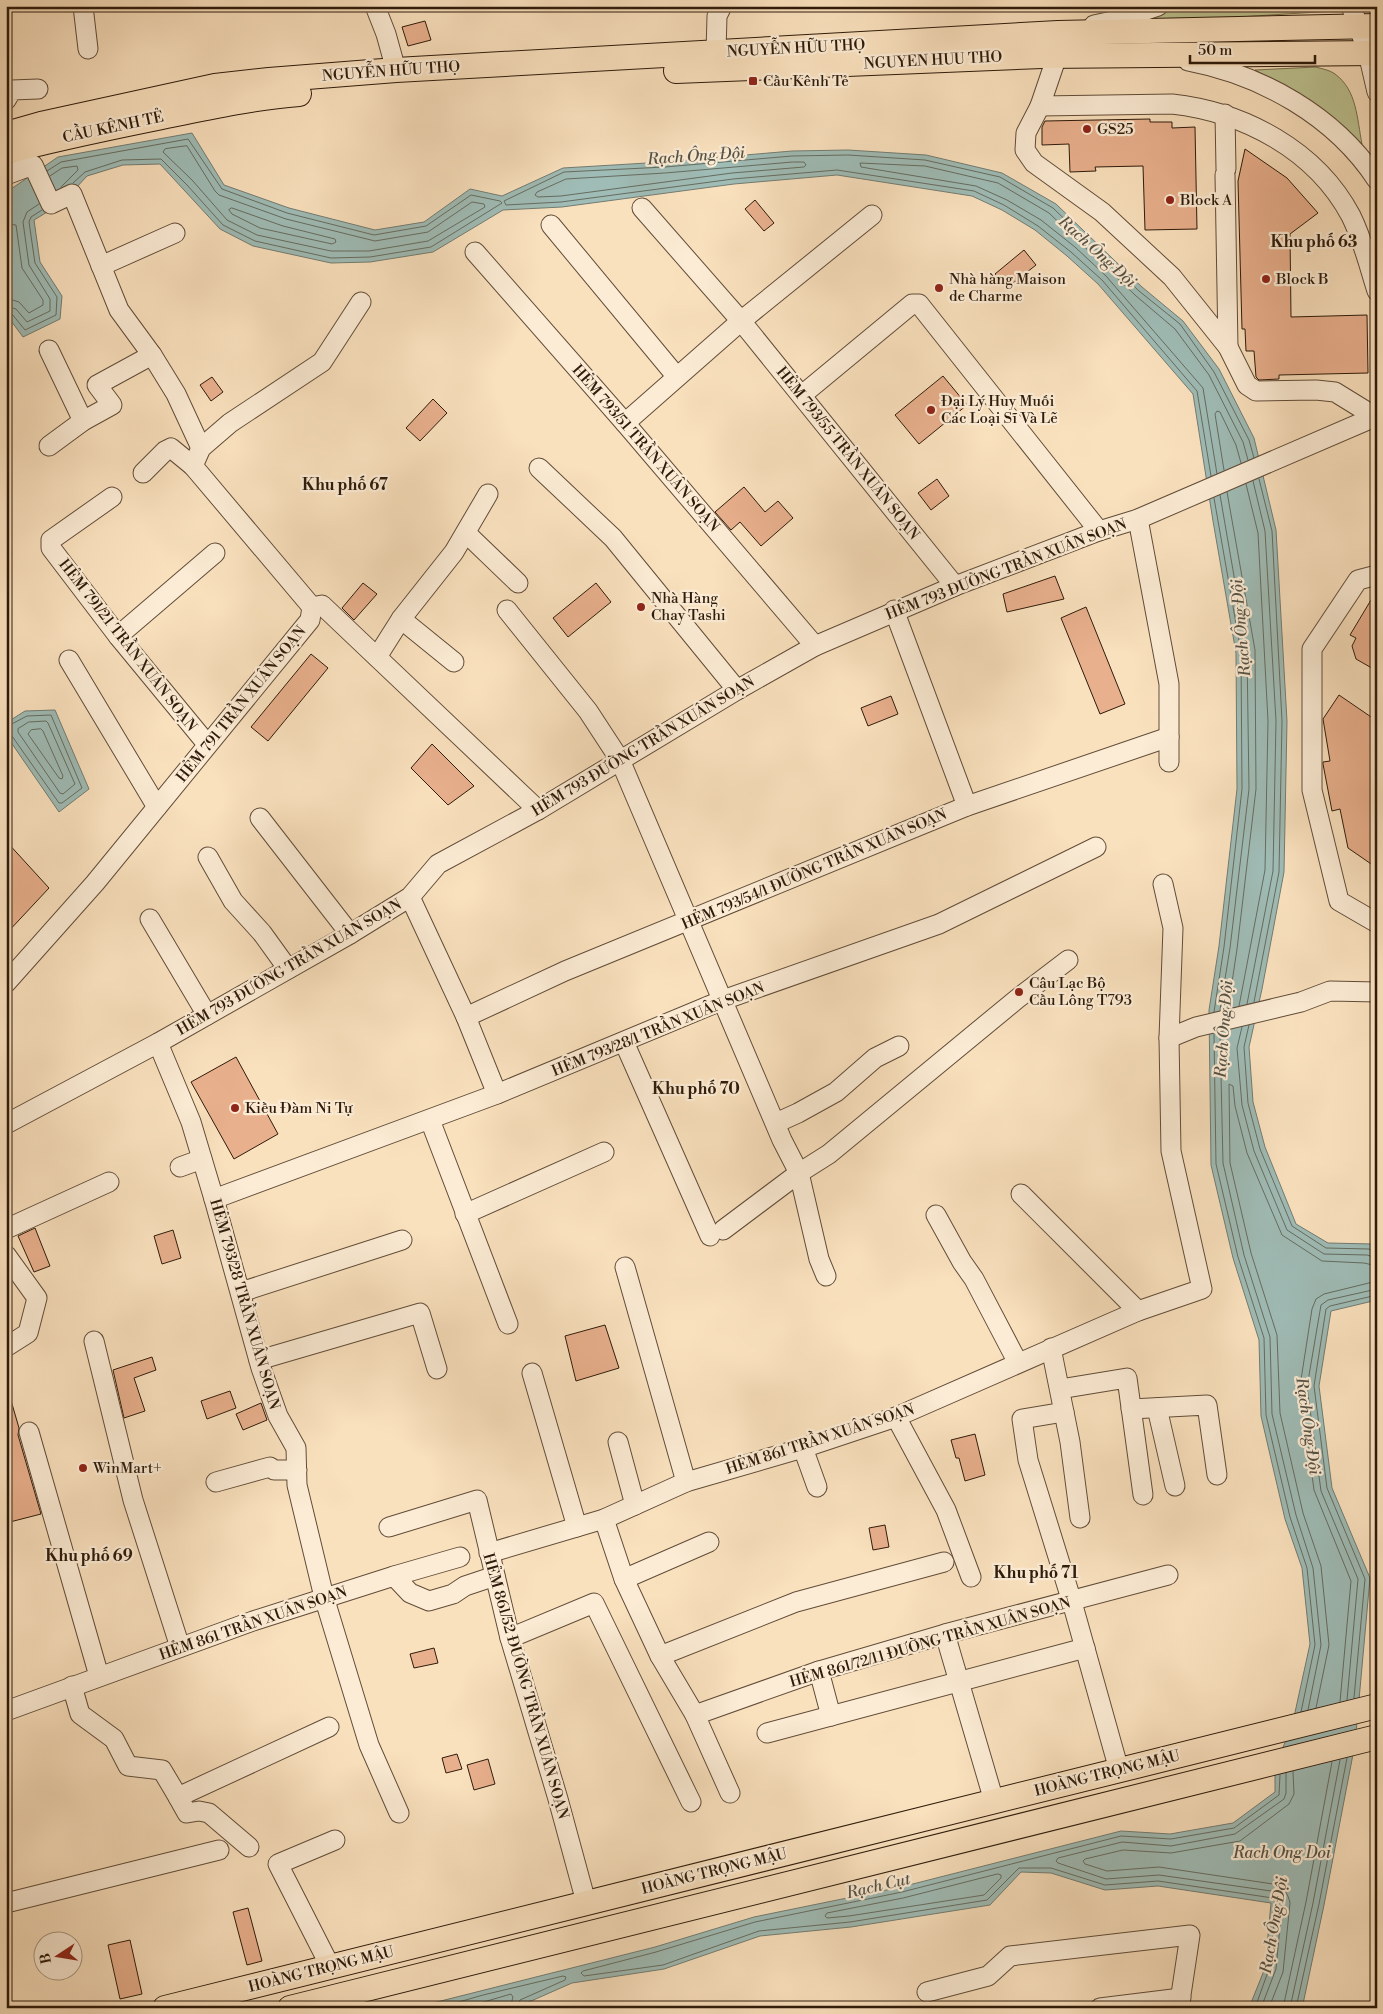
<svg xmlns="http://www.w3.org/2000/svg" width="1383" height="2014" font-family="'Libre Bodoni',serif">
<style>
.green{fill:#bdc392;stroke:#766f4e}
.water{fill:#9fbcb6;stroke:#727c72}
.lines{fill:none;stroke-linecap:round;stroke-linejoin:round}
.shore{stroke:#666c60;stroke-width:1}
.building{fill:#e9b08d;stroke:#2e1b0b}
.minor-casing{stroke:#614c38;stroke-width:21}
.major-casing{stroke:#2e1b0b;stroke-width:26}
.minor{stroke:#fcecd5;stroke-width:19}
.major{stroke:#fae1be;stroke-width:24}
.poi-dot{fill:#8f2418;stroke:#fcecd5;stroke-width:2}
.labels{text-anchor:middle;stroke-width:4.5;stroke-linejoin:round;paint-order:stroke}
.street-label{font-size:15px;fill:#2e1b0b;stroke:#fcecd5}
.poi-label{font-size:15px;fill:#2e1b0b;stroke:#fcecd5;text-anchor:start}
.water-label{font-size:16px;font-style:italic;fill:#565347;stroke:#fcecd5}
.neighbourhood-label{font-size:16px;font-weight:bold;fill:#2e1b0b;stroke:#fcecd5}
</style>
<rect width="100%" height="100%" fill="#fae1be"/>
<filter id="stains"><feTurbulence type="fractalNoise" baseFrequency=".004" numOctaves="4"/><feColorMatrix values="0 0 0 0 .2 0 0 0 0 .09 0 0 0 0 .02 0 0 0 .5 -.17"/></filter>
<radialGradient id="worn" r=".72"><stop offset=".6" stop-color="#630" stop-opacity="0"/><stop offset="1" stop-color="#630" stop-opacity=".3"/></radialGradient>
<g class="green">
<path d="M1184 6H1331L1333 11 1161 22 1154 19 1155 16Z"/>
<path d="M1316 67C1322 69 1330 70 1335 74 1357 90 1357 119 1362 144L1325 111 1290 89 1255 70Z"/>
</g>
<g class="water">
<path d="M192 133 224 185 289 208 375 230 424 222 470 189 502 196 563 168 664 162 792 151 848 150 926 155 1002 173 1056 204 1142 287 1183 321 1219 369 1254 438 1276 530 1287 721 1284 872 1262 989 1249 1047 1253 1102 1265 1147 1296 1224 1328 1243 1373 1244 1377 1249V1300L1331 1311 1319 1386 1332 1488 1370 1578 1355 1744 1324 1905 1303 2004 1300 2008H1249L1265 1968 1271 1903 1158 1886 1105 1890 1051 1873 1021 1872 990 1905 851 1927 760 1936 664 1969 572 1983 522 2005 520 2008H413L655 1947 754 1917 901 1887 1121 1831 1170 1834 1233 1823 1275 1792V1766L1292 1726 1310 1644 1302 1568 1285 1519 1261 1416 1259 1340 1233 1258 1211 1165 1209 1010 1219 946 1237 789 1236 653 1213 521 1193 394 1098 284 1067 256 1035 230 1002 210 972 196 837 175 734 184 562 207 503 210 433 252 370 262 331 263 253 246 220 229 160 164 123 165 87 176 62 203 34 220 40 262 62 296 60 319 23 337 6 314V220L11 189 58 157Z"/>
<path d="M55 710 89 789 59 812 6 735V723L25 711Z"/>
</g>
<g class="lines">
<g class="shore">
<path d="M187 146 215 191 219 195 286 219 375 241 428 232 472 202 484 204 485 207 428 241 369 251H331L257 235 227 220 192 180 163 152 165 149Z"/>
<path d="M793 162H804L806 165 804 167 732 173 561 196 538 197 535 195 537 192 566 179 665 173Z"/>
<path d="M47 171 61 162 188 139 222 189 287 213 374 235 426 226 471 195 500 201 502 203 431 247 370 257 331 258 255 241 223 225 187 185 161 159 122 160 85 172 73 183"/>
<path d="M50 176 62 168 77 166 78 170 61 187"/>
<path d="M232 208 283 226 335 239 336 242 332 244 260 228 232 214 229 210Z"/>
<path d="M6 224 16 225 22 268 43 300V305L29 313 19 302 6 298"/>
<path d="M6 306 16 309 27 322 50 311V299L29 265 23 222 27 212 39 204"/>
<path d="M6 312 12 314 25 330 56 315 57 297 35 263 29 222 31 217 42 210"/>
<path d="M1224 470 1215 414 1217 411 1220 412 1236 445 1241 463"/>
<path d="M1217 474 1203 388 1106 276 1075 247 1041 220 1007 200 976 186 861 167 860 163 925 166 998 183 1049 213 1135 295 1175 329 1209 375 1243 442 1248 460"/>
<path d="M1211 476 1197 391 1102 280 1071 252 1038 226 1004 205 974 191 837 170 733 179 561 202 506 205 504 201 564 172 665 167 792 156 848 155 925 160 1000 177 1053 208 1139 291 1180 324 1214 372 1249 440 1254 458"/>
<path d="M1227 492 1255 650 1256 789 1237 949 1228 1009"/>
<path d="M29 722 46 721 48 723 75 784 63 794 60 793 18 732V729Z"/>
<path d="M6 727 27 716 51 715 82 788 62 803H59L12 736 6 733"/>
<path d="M41 729 43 731 63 776 62 779 59 778 28 734 31 730Z"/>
<path d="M1254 1002 1279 872 1282 721 1272 531 1259 479"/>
<path d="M1247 1004 1273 871 1276 721 1265 531 1253 481"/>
<path d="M1239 1006 1265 870 1268 721 1258 533 1246 484"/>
<path d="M1220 1010 1230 948 1249 789 1247 651 1220 495"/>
<path d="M1214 1012 1224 947 1242 789 1241 652 1214 498"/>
<path d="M1249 1025 1244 1047 1248 1103 1260 1149 1292 1226 1326 1248 1369 1249 1377 1252"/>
<path d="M1242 1027 1237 1048 1242 1105 1254 1151 1287 1230 1324 1254 1367 1255 1377 1258"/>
<path d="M1220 1032 1223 1163 1244 1255 1270 1337 1272 1414 1296 1515 1313 1568 1321 1645 1308 1710"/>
<path d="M1214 1034 1216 1164 1238 1257 1264 1338 1266 1415 1290 1517 1307 1568 1315 1645 1301 1712"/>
<path d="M1354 1698 1365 1579 1327 1488 1314 1386 1326 1309 1330 1306 1377 1295"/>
<path d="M1347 1700 1358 1579 1321 1491 1307 1387 1321 1305 1328 1300 1377 1289"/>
<path d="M1340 1702 1351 1581 1314 1490 1300 1386 1312 1309 1316 1299 1324 1294 1377 1281"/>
<path d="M1316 1708 1329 1645 1321 1566 1303 1513 1280 1413 1277 1335 1251 1253 1230 1163 1229 1084 1233 1086 1235 1106 1247 1153 1282 1235 1322 1261 1364 1263 1377 1266"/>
<path d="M998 1874 1001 1875V1878L984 1895 849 1916 827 1918 825 1916 827 1913 903 1898Z"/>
<path d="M438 2008 483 1995 563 1976 566 1977 565 1980 520 2000 516 2008"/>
<path d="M463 2008 511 1994 513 1997 510 2008"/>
<path d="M1255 2008 1269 1969 1276 1904 1273 1898 1158 1881 1105 1885 1051 1868H1019L987 1900 850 1922 759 1931 663 1965 584 1976 581 1973 583 1971 656 1952 755 1922 902 1892 1121 1836 1171 1839 1234 1828 1279 1795 1280 1775"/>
<path d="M1261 2008 1276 1969 1282 1904 1277 1894 1271 1891 1159 1875 1106 1879 1058 1863 1056 1861 1058 1858 1122 1842 1171 1846 1235 1834 1284 1799 1286 1793V1773"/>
<path d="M1269 2008 1283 1972 1290 1903C1288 1893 1283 1886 1273 1884L1159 1867 1107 1871 1085 1864 1083 1861 1085 1859 1123 1850 1171 1853 1240 1841 1289 1804 1294 1794 1293 1771"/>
<path d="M1283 2008 1306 1902 1332 1762"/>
<path d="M1290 2008 1313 1903 1340 1760"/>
<path d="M1296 2008 1319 1904 1347 1758"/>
</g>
</g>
<g class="building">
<path d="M425 21 431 40 408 46 402 27Z"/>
<path d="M1150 119V122H1172V128L1195 127 1197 229 1145 230 1143 166 1095 167 1096 171 1070 172 1069 144 1042 145V127L1045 121Z"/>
<path d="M1245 149 1287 178 1318 213 1290 234 1291 317 1367 315 1368 373 1279 375V379L1259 380 1256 377 1254 351H1246L1245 329H1242L1238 181Z"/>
<path d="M755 200 774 223 764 231 745 209Z"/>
<path d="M1024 250 1036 265 1007 288 995 274Z"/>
<path d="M943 376 967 405 919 444 895 415Z"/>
<path d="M212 377 223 392 211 401 200 385Z"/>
<path d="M433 399 447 413 420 441 406 428Z"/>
<path d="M937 479 949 496 931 510 918 493Z"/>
<path d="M744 487 765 512 778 501 793 518 761 546 740 522 731 530 715 512Z"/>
<path d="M1055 576 1064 599 1007 612 1003 594Z"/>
<path d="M363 583 377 594 354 620 342 608Z"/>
<path d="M596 583 611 602 568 637 553 618Z"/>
<path d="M1377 590V671L1356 659 1352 646 1356 638 1350 635Z"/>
<path d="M1086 607 1125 704 1100 714 1061 618Z"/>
<path d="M311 654 328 668 268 741 251 727Z"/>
<path d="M1339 695 1377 721V868L1348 848 1340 809 1332 811 1323 764V762L1330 761 1323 719Z"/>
<path d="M891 696 898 714 868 726 861 708Z"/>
<path d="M432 744 474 786 448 805 411 768Z"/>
<path d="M6 841 49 888 6 934Z"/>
<path d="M236 1057 278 1134 234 1159 191 1082Z"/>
<path d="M35 1228 50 1266 34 1272 18 1236Z"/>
<path d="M173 1230 181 1258 162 1264 154 1236Z"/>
<path d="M605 1325 619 1368 576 1381 565 1336Z"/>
<path d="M152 1357 156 1370 134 1378 145 1411 124 1418 113 1370Z"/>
<path d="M230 1391 236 1408 207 1419 201 1401Z"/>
<path d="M10 1397 19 1428 18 1435 41 1514 6 1523V1398Z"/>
<path d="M261 1403 267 1420 243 1430 236 1414Z"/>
<path d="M975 1434 985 1475 965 1481 959 1458H956L951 1440Z"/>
<path d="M885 1525 889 1547 873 1550 869 1528Z"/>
<path d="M434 1648 438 1663 414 1668 410 1654Z"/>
<path d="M457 1754 462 1769 446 1773 442 1758Z"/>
<path d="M488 1759 495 1784 474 1790 467 1765Z"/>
<path d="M248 1908 262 1961 247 1965 233 1912Z"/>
<path d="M130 1940 142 1994 120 1999 108 1945Z"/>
</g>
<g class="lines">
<g class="minor-casing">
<g id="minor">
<path d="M83 6 88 49"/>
<path d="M375 6 386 34 396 70"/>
<path d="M1351 6 1368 53 1377 92"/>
<path d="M1094 25 1117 20 1158 6"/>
<path d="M716 52 717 16 722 6"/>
<path d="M1057 56 1040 106 1172 104C1244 112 1316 150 1351 216 1363 240 1369 266 1377 291"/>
<path d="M1188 61C1262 75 1335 116 1377 180"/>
<path d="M6 100 12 90 38 89"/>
<path d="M1040 106 1026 133 1025 150 1034 163 1102 212 1172 277 1228 347 1247 385 1256 391 1316 390 1335 392 1374 416"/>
<path d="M1225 114 1226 169"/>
<path d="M6 175 33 165 51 204 72 194 119 310 152 355 176 394 201 448"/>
<path d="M1225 175 1228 347"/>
<path d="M642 208 741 321 955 586"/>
<path d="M551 225 677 377"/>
<path d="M475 252 625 423 815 646"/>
<path d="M101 266 175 233"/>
<path d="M49 350 83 421"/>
<path d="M802 395 912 304H919L1099 531"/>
<path d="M625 423 741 321 872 215"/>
<path d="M49 446 83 421 112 405 97 385 152 355"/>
<path d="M539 468 613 538 737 690"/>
<path d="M143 473 165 451 171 448 193 466"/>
<path d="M112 497 51 540V548L118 636 207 744"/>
<path d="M1138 519 1169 684V762"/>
<path d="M466 533 518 583"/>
<path d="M1377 575 1358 580 1312 649V790L1339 901 1377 923"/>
<path d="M312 607 322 605 538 810"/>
<path d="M507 610 588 711 620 760 782 1140 799 1173 819 1259 826 1276"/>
<path d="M894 610 967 806"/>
<path d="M401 619 454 662"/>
<path d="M118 636 215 553"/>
<path d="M377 657 401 619 454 552 488 494"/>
<path d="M69 660 157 807"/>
<path d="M260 818 350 934"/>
<path d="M208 857 233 901 262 933 288 969"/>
<path d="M410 897 466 1017 497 1094"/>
<path d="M150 919 207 1015"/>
<path d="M6 983 95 883 310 620 312 607 193 466 201 448 230 423 322 362 361 302"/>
<path d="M466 1017 565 971 967 806 1169 737"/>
<path d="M1169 1038 1196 1027 1301 1002 1330 991 1377 992"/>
<path d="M624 1042 710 1236"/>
<path d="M158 1043 191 1122 214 1199 261 1368 278 1416 296 1448 297 1485 324 1597 369 1745 399 1813"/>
<path d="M430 1120 508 1324"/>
<path d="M776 1123 798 1113 836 1092 875 1058 899 1046"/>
<path d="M6 1124 158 1043 350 934 410 897 438 864 538 810 737 690 815 646 955 586 1099 531 1138 519 1377 416"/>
<path d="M180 1167 202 1159"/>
<path d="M1021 1194 1138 1311"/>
<path d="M214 1199 497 1094 723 1000 939 924 1096 847"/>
<path d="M465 1214 604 1152"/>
<path d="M936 1215 962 1262 974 1279 1018 1363"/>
<path d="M6 1229 109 1182"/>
<path d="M723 1230 799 1173 829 1154 1017 999 1068 960"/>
<path d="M6 1255 37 1298 28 1333 6 1347"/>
<path d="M625 1267 686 1482"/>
<path d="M241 1292 402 1240"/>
<path d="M94 1341 133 1500 180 1647"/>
<path d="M1051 1348 1070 1442 1080 1518"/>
<path d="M259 1360 420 1313 437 1369"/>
<path d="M532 1373 577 1527"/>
<path d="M1060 1389 1127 1378 1143 1495"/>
<path d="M1157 1408 1175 1486"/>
<path d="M1131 1409 1207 1405 1217 1475"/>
<path d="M1064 1412 1022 1419 1028 1460 1072 1602 1119 1770"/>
<path d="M896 1417 946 1510 971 1577"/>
<path d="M29 1432 99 1676"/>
<path d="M618 1442 635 1505"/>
<path d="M803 1448 817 1487"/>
<path d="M216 1482 270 1467 274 1470H297"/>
<path d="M604 1519 624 1579 660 1656 695 1715 730 1793"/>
<path d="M389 1527 477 1500 510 1638 558 1799 586 1902"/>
<path d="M489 1553 604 1519 686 1482 803 1448 896 1417 1138 1311 1202 1289 1171 1151 1169 1038 1173 928 1163 884"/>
<path d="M394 1576 460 1557"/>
<path d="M624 1579 709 1542"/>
<path d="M945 1634 994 1801"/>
<path d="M510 1638 594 1603 691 1802"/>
<path d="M660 1656 796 1602 944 1562"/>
<path d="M819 1671 831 1716"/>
<path d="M72 1686 80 1714 114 1739 128 1766 162 1770 178 1797 329 1727"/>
<path d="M6 1711 253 1621 394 1576 410 1593 429 1601 453 1594 465 1586 495 1576"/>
<path d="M695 1715 819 1671 945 1634 1168 1575"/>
<path d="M767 1733 1085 1648"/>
<path d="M178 1797 187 1813 199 1811 209 1813 249 1847"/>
<path d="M6 1903 219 1850"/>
<path d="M330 1966 278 1864 335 1840"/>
<path d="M927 1992 988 1976 1010 1956 1190 1935 1179 2008"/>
<path d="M1100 2008 1181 1998"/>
</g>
</g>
<g class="major-casing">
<g id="major">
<path d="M676 71 1042 56 1377 53"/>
<path d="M6 134 41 124 215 86 269 80 396 70 1058 33 1377 26"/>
<path d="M6 152C54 139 103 129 152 119 201 109 249 98 299 94"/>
<path d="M165 2008 1377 1706"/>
<path d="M290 2008 1377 1737"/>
</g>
</g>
<use href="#minor" class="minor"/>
<use href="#major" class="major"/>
</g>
<g class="poi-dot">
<rect x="748" y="76" width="10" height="10" rx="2.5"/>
<circle cx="1087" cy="129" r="5"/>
<circle cx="1170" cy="200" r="5"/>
<circle cx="1266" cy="279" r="5"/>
<circle cx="939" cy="288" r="5"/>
<circle cx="931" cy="410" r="5"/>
<circle cx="641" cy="607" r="5"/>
<circle cx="1019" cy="992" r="5"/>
<circle cx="235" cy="1108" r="5"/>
<circle cx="83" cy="1468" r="5"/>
</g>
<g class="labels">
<g class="street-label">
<text transform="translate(796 48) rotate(-3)" y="5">NGUYỄN HỮU THỌ</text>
<text transform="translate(933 60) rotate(-3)" y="5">NGUYEN HUU THO</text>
<text transform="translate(391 71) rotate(-4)" y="5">NGUYỄN HỮU THỌ</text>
<text transform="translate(113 127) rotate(-12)" y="5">CẦU KÊNH TẺ</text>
<text transform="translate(646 448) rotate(49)" y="5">HẺM 793/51 TRẦN XUÂN SOẠN</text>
<text transform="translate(848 453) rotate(51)" y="5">HẺM 793/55 TRẦN XUÂN SOẠN</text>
<text transform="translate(1006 569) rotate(-21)" y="5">HẺM 793 ĐƯỜNG TRẦN XUÂN SOẠN</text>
<text transform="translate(128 645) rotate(52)" y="5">HẺM 791/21 TRẦN XUÂN SOẠN</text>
<text transform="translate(241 704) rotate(-51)" y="5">HẺM 791 TRẦN XUÂN SOẠN</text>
<text transform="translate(643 746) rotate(-31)" y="5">HẺM 793 ĐƯỜNG TRẦN XUÂN SOẠN</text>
<text transform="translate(814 869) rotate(-23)" y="5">HẺM 793/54/1 ĐƯỜNG TRẦN XUÂN SOẠN</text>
<text transform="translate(289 967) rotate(-30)" y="5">HẺM 793 ĐƯỜNG TRẦN XUÂN SOẠN</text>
<text transform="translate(658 1029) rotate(-22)" y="5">HẺM 793/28/1 TRẦN XUÂN SOẠN</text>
<text transform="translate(245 1304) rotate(74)" y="5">HẺM 793/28 TRẦN XUÂN SOẠN</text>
<text transform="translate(820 1439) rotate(-18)" y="5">HẺM 861 TRẦN XUÂN SOẠN</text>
<text transform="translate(253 1623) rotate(-19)" y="5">HẺM 861 TRẦN XUÂN SOẠN</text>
<text transform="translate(930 1642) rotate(-16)" y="5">HẺM 861/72/11 ĐƯỜNG TRẦN XUÂN SOẠN</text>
<text transform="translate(526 1686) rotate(74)" y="5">HẺM 861/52 ĐƯỜNG TRẦN XUÂN SOẠN</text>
<text transform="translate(1107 1773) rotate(-14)" y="5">HOÀNG TRỌNG MẬU</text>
<text transform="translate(714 1871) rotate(-14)" y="5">HOÀNG TRỌNG MẬU</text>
<text transform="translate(321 1969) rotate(-14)" y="5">HOÀNG TRỌNG MẬU</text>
</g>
<g class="poi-label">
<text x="763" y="86">Cầu Kênh Tẻ</text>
<text x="1097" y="134">GS25</text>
<text x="1180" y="205">Block A</text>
<text x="949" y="284">Nhà hàng Maison<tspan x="949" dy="17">de Charme</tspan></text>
<text x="1276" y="284">Block B</text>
<text x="941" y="406">Đại Lý Huy Muối<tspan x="941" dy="17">Các Loại Sĩ Và Lẽ</tspan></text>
<text x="651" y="603">Nhà Hàng<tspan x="651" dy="17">Chay Tashi</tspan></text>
<text x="1029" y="988">Câu Lạc Bộ<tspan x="1029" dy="17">Cầu Lông T793</tspan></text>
<text x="245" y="1113">Kiều Đàm Ni Tự</text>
<text x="93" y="1473">WinMart+</text>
</g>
<g class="water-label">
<text transform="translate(696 155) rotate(-4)" y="6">Rạch Ông Đội</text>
<text transform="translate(1098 251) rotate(42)" y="6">Rạch Ông Đội</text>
<text transform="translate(1240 628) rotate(-95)" y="6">Rạch Ông Đội</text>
<text transform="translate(1223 1029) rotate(-86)" y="6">Rạch Ông Đội</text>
<text transform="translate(1309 1426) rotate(82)" y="6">Rạch Ông Đội</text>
<text x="1282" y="1858">Rach Ong Doi</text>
<text transform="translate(878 1885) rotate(-13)" y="6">Rạch Cụt</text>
<text transform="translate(1273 1925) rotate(-80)" y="6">Rạch Ông Đội</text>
</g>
<g class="neighbourhood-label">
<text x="1314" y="247">Khu phố 63</text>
<text x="345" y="490">Khu phố 67</text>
<text x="696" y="1094">Khu phố 70</text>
<text x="89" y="1561">Khu phố 69</text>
<text x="1036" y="1578">Khu phố 71</text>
</g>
</g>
<rect width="1383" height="2014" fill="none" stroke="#fae1be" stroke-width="25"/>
<rect x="8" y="8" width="1368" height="1999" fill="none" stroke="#2e1b0b" stroke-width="2.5"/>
<rect x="12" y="12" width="1358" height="1989" fill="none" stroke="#2e1b0b"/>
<g transform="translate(58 1956) rotate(258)"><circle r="24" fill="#fcecd5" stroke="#aa9884"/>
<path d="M0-4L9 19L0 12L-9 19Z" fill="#8f2418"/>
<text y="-8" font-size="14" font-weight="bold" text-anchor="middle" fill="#2e1b0b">B</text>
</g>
<path d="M1190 55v8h125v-8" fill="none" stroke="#2e1b0b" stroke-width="2.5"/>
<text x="1198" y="55" font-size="15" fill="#2e1b0b" stroke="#fcecd5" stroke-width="4" paint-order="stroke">50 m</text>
<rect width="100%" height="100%" filter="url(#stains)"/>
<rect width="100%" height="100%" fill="url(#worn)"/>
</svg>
